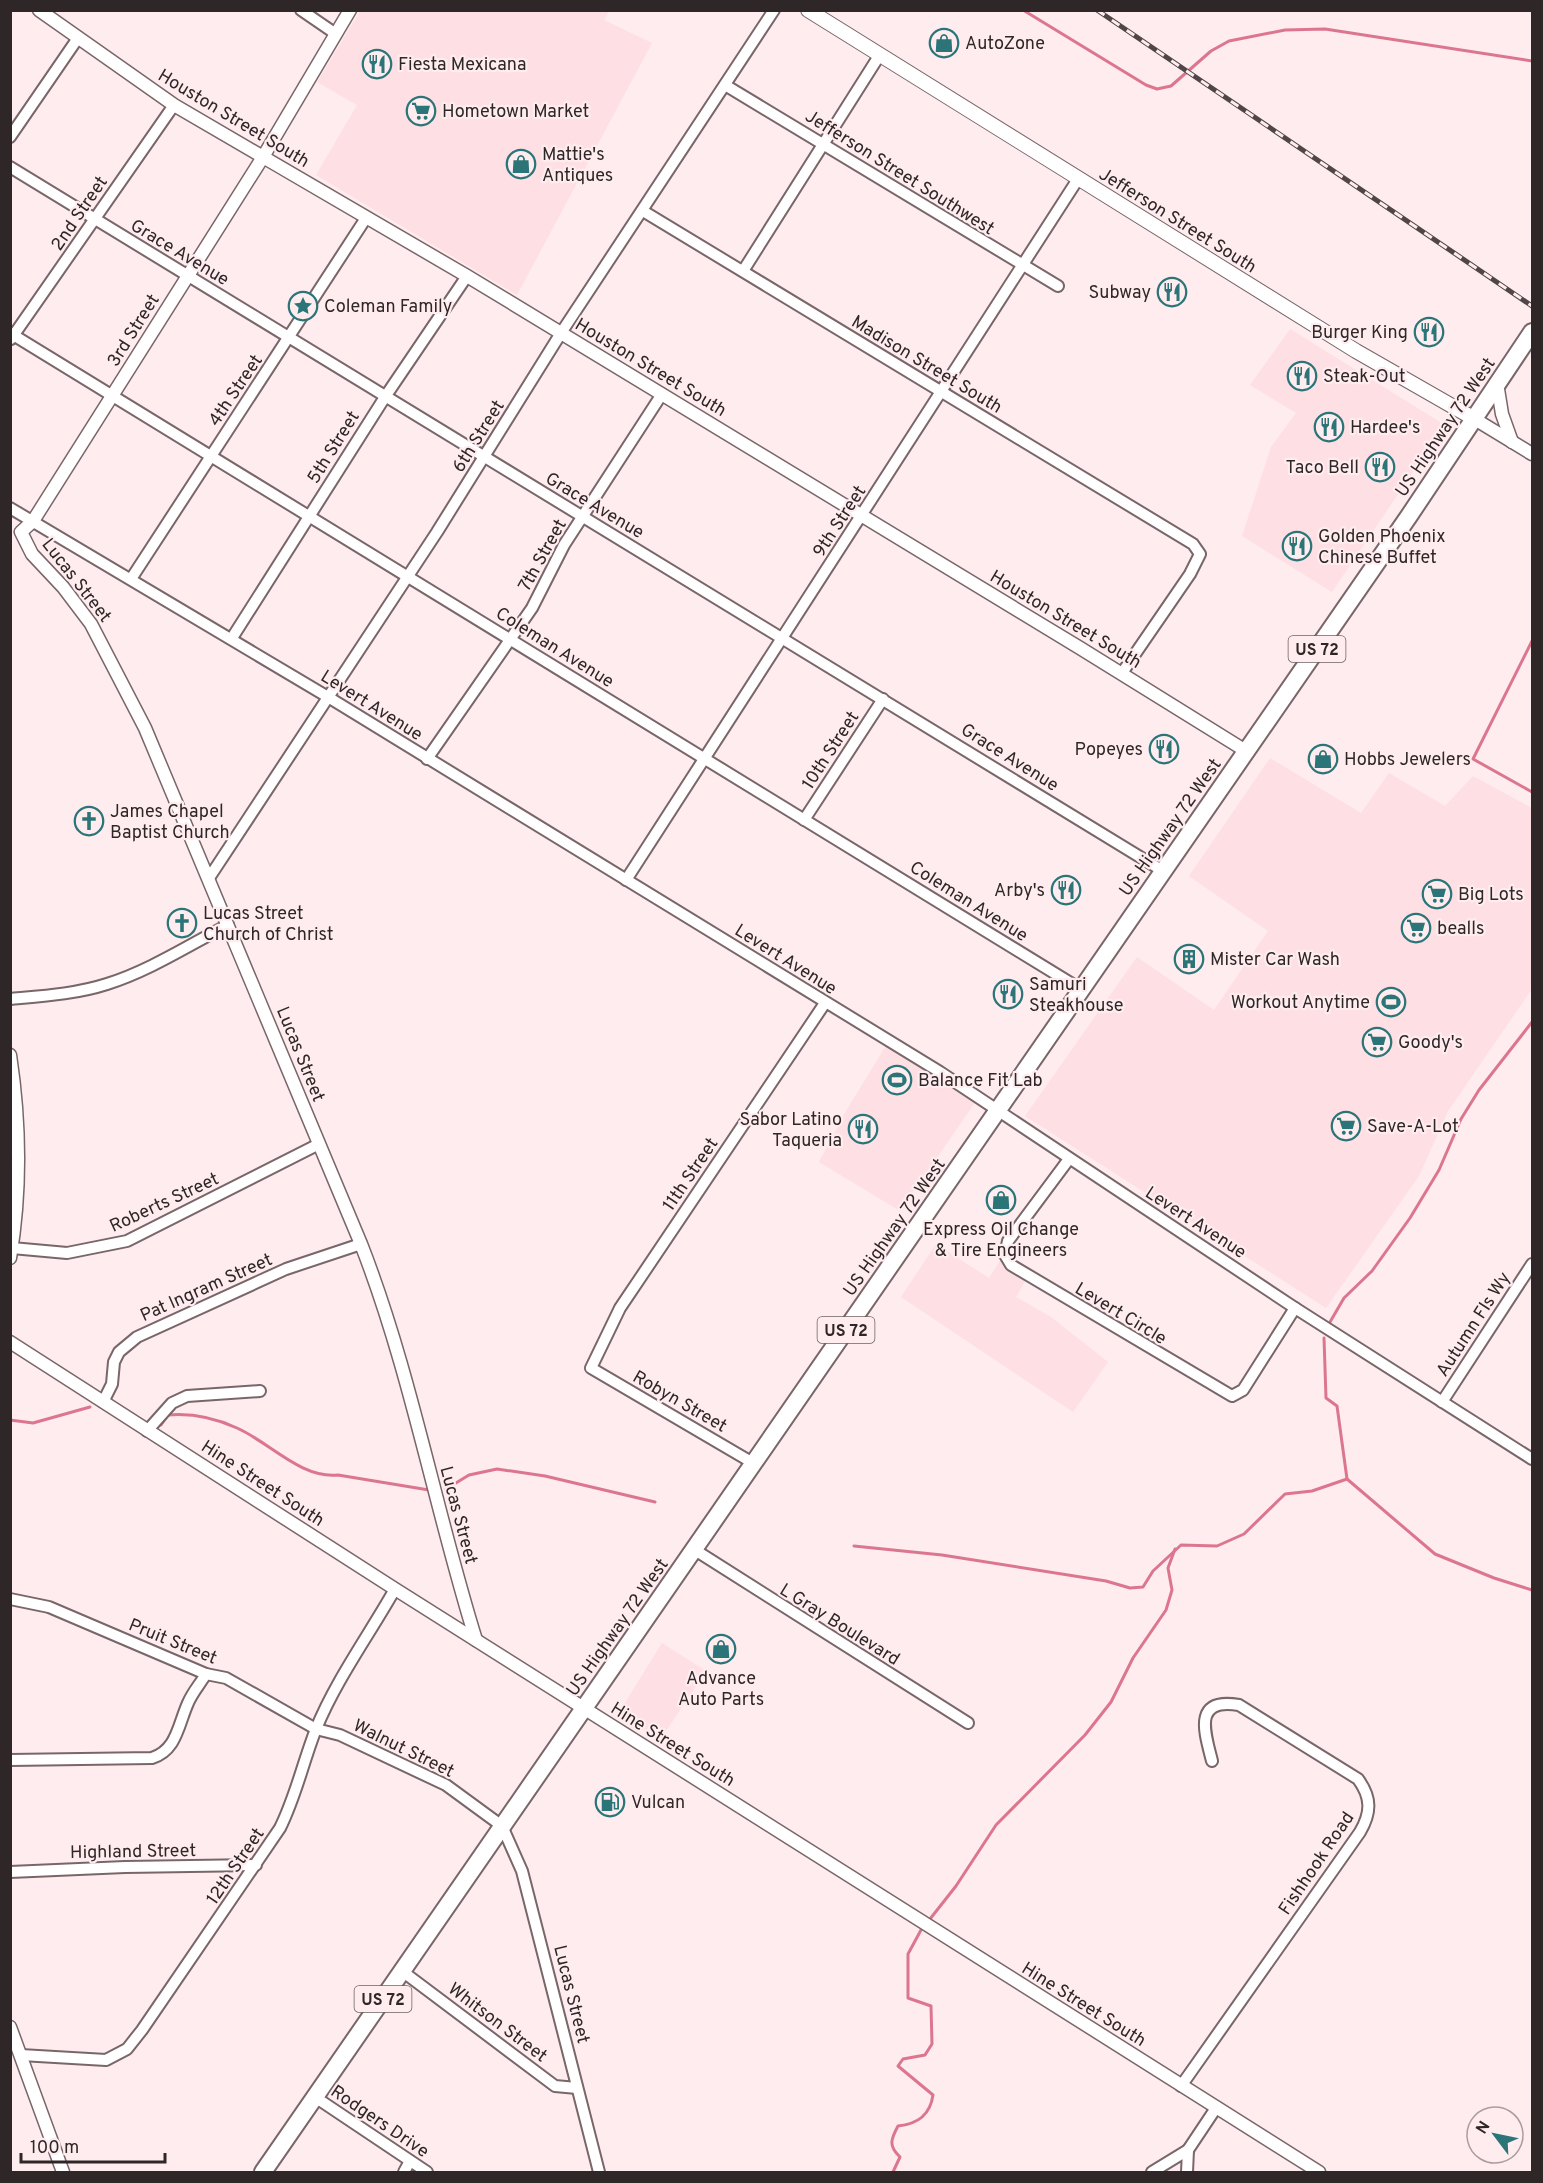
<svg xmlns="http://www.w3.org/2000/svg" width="1543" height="2183" font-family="Overpass,sans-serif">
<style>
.built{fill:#fedfe4}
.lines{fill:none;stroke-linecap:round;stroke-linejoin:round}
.stream{stroke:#dc768e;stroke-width:3}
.minor-casing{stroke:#796669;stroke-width:14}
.tertiary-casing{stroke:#796669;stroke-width:15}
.secondary-casing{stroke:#796669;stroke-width:16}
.trunk-casing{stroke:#796669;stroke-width:20}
.minor{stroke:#fff;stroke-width:10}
.tertiary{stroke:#fff;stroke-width:12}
.secondary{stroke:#fff;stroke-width:14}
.trunk{stroke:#fff;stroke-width:16}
.rail-casing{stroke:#504648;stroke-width:5}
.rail{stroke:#feecef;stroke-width:3;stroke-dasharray:9;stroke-linecap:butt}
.labels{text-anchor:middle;stroke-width:4.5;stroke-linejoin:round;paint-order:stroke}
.shield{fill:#feecef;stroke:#6c6163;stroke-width:1.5}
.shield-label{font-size:16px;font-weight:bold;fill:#2e2627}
.poi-label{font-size:18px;fill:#2e2627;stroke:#feecef;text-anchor:start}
.street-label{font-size:18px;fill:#2e2627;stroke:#feecef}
</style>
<rect width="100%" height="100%" fill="#feecef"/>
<g class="built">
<path d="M360 11H609L604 20 652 43 517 295 316 175 357 105 317 82Z"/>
<path d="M1290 329 1440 422V432L1332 592 1242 536 1271 447 1296 413 1250 385Z"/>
<path d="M1270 758 1361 813 1389 773 1445 806 1473 776 1532 808V989L1448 1111 1419 1176 1326 1308 1025 1116 1137 957 1214 1010 1268 931 1189 876Z"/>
<path d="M887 1044 976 1101 900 1211 819 1162 846 1111Z"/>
<path d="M936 1244 989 1278 1001 1259 1028 1276 1016 1297 1051 1317 1108 1362 1073 1412 901 1297Z"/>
<path d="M662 1643 706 1671 660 1740 618 1714Z"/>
</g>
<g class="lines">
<g class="stream">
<path d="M1023 10 1146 85 1157 89 1171 86 1211 51 1229 41 1285 30 1325 29 1532 61"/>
<path d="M1532 641 1473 759 1532 792"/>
<path d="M1330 1322 1344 1298 1372 1271 1410 1218 1439 1170 1461 1119 1479 1090 1532 1022"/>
<path d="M1324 1338 1326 1398 1337 1406 1347 1479 1435 1554 1494 1578 1532 1590"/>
<path d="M10 1420 33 1423 90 1407"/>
<path d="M161 1425 168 1415C192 1413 215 1418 237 1428 269 1442 301 1479 338 1475L429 1490"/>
<path d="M446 1489 469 1475 497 1469 545 1476 655 1502"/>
<path d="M854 1546 942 1555 1106 1581 1130 1588 1143 1587 1153 1571 1181 1545 1217 1546 1244 1534 1285 1494 1312 1491 1347 1479"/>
<path d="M930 1919 956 1886 996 1825 1085 1735 1111 1702 1133 1658 1166 1610 1172 1590 1168 1568 1175 1549"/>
<path d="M893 2172 900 2157C888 2146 891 2139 898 2126 917 2124 930 2116 933 2095L898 2066 903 2059 925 2055 932 2044 931 2006 908 1998V1954L921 1930"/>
</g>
<g class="minor-casing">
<g id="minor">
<path d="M301 10 336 34"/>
<path d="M725 85 1058 286"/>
<path d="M10 137 78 38"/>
<path d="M10 167 1163 871"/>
<path d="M643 211 1193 544 1200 554 1190 574 1122 673"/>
<path d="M743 271 879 56"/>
<path d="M10 333 1082 990"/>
<path d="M11 339 174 105"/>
<path d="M10 508 328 697 940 1072 1295 1308 1532 1459"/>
<path d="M131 579 366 218"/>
<path d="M232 638 385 397 467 276"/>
<path d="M427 759 532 608 564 545 662 394"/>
<path d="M804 820 883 699"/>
<path d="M209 878 437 532 561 333 774 10"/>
<path d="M626 880 1078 179"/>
<path d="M10 999C43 996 76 994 107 984 149 971 189 945 228 925"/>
<path d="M1069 1159 1008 1241 1005 1255 1011 1265 1232 1396 1243 1390 1295 1308"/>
<path d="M12 1248 67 1253 127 1241 319 1144"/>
<path d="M103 1402 112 1384 114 1362 119 1352 137 1337 286 1269 361 1244"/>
<path d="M1442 1402 1532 1264"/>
<path d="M147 1431 172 1403 187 1396 260 1391"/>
<path d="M753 1463 591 1368 620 1308 825 1003"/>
<path d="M695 1550 968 1723"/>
<path d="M10 1599 49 1607 206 1674 226 1678 316 1729 340 1735 446 1785 502 1826 522 1871 599 2172"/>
<path d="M10 1760 152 1758C177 1750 178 1725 188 1703 192 1693 200 1684 206 1674"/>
<path d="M10 1872 125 1867 256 1865"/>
<path d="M402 1971 555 2086 577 2088"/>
<path d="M21 2055 106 2060 127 2049 142 2030 280 1828C296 1796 303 1762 316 1729 336 1680 369 1635 395 1589"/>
<path d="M1181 2086 1360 1832C1371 1813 1372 1798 1358 1779L1239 1705C1192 1697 1205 1733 1212 1761"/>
<path d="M315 2097 427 2172"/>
<path d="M1188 2150 1216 2108"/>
<path d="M404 2172 410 2161"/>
<path d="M1152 2172 1188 2150 1187 2172"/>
</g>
</g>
<g class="tertiary-casing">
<g id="tertiary">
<path d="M39 10 174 105 467 276 1080 648 1246 751"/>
<path d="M350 10 263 157 33 521 21 532 32 554 63 587 91 624 145 728 361 1244C411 1372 435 1509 476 1640"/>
<path d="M1497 383 1502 414 1512 442"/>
<path d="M1473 418 1532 454"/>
<path d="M10 1055C20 1121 21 1192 10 1258"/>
<path d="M10 1342 395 1589 1319 2172"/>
<path d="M10 2027 63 2172"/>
</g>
</g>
<g class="secondary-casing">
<path id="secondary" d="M808 10 1356 351 1473 418"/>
</g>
<g class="trunk-casing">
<path id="trunk" d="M263 2172 1409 516 1532 332"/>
</g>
<use href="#minor" class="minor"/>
<use href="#tertiary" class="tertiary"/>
<use href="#secondary" class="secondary"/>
<use href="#trunk" class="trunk"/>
<g class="rail-casing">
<path id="rail" d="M1097 10 1532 306"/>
</g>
<use href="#rail" class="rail"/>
</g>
<defs>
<g id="shop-ring" transform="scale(1.5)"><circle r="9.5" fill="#feecef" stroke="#2b7578" stroke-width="1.5"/><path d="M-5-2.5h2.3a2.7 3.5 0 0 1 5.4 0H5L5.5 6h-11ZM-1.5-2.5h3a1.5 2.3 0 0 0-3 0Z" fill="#2b7578"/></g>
<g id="restaurant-ring" transform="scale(1.5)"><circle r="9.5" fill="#feecef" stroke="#2b7578" stroke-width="1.5"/><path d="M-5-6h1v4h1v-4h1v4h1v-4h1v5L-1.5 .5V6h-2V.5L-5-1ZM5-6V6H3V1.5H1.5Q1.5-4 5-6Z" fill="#2b7578"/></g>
<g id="supermarket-ring" transform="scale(1.5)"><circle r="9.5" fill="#feecef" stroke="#2b7578" stroke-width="1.5"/><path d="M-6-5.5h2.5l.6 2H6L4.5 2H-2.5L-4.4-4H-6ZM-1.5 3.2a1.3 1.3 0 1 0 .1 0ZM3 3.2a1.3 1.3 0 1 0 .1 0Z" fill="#2b7578"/></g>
<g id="sight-ring" transform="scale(1.5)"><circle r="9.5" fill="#feecef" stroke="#2b7578" stroke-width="1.5"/><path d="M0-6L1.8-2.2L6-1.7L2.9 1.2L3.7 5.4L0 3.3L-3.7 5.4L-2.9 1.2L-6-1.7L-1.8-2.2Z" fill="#2b7578"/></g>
<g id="church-ring" transform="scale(1.5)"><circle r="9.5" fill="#feecef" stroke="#2b7578" stroke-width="1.5"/><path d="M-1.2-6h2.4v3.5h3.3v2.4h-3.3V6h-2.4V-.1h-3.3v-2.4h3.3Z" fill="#2b7578"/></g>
<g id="building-ring" transform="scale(1.5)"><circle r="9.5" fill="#feecef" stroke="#2b7578" stroke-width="1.5"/><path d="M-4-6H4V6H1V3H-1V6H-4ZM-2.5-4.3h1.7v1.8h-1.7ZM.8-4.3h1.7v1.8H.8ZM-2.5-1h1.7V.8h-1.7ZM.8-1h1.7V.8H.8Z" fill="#2b7578"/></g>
<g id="stadium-ring" transform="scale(1.5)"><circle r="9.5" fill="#feecef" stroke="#2b7578" stroke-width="1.5"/><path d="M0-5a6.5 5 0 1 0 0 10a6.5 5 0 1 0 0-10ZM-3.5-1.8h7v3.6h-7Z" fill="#2b7578"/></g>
<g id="fuel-ring" transform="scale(1.5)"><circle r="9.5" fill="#feecef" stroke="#2b7578" stroke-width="1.5"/><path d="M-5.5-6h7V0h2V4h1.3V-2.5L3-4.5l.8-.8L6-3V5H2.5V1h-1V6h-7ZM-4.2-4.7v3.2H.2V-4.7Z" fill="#2b7578"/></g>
</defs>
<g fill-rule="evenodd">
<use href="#shop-ring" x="944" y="43"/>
<use href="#restaurant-ring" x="377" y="64"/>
<use href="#supermarket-ring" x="421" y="111"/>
<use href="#shop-ring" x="521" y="164"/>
<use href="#restaurant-ring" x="1172" y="292"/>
<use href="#sight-ring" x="303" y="306"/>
<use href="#restaurant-ring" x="1429" y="332"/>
<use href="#restaurant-ring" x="1302" y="376"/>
<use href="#restaurant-ring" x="1329" y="427"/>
<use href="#restaurant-ring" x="1380" y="467"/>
<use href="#restaurant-ring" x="1297" y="546"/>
<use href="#restaurant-ring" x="1164" y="749"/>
<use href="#shop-ring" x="1323" y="759"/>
<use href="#church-ring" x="89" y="821"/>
<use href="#restaurant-ring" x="1066" y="890"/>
<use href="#supermarket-ring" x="1437" y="894"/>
<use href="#church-ring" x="182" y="923"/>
<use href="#supermarket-ring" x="1416" y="928"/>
<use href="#building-ring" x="1189" y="959"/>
<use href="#restaurant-ring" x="1008" y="994"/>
<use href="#stadium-ring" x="1391" y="1002"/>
<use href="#supermarket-ring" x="1377" y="1042"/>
<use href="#stadium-ring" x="897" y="1080"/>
<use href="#supermarket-ring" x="1346" y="1126"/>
<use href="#restaurant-ring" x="863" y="1129"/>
<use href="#shop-ring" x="1001" y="1200"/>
<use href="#shop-ring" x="721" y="1649"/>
<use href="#fuel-ring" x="610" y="1802"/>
</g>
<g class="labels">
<g class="shield">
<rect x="1288.5" y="636" width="57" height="26" rx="4.5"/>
<rect x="817.5" y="1317" width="57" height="26" rx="4.5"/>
<rect x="354.5" y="1986" width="57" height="26" rx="4.5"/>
</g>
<g class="shield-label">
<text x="1317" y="655">US 72</text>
<text x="846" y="1336">US 72</text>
<text x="383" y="2005">US 72</text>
</g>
<g class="poi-label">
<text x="965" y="49">AutoZone</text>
<text x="398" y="70">Fiesta Mexicana</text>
<text x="442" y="117">Hometown Market</text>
<text x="542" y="160">Mattie's<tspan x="542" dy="21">Antiques</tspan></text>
<text x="1151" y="298" text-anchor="end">Subway</text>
<text x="324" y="312">Coleman Family</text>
<text x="1408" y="338" text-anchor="end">Burger King</text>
<text x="1323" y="382">Steak-Out</text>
<text x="1350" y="433">Hardee's</text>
<text x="1359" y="473" text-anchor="end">Taco Bell</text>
<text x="1318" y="542">Golden Phoenix<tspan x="1318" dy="21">Chinese Buffet</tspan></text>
<text x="1143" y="755" text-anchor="end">Popeyes</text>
<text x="1344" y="765">Hobbs Jewelers</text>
<text x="110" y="817">James Chapel<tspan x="110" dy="21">Baptist Church</tspan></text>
<text x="1045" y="896" text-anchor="end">Arby's</text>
<text x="1458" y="900">Big Lots</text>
<text x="203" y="919">Lucas Street<tspan x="203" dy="21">Church of Christ</tspan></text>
<text x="1437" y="934">bealls</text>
<text x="1210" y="965">Mister Car Wash</text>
<text x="1029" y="990">Samuri<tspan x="1029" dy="21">Steakhouse</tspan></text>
<text x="1370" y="1008" text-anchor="end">Workout Anytime</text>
<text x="1398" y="1048">Goody's</text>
<text x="918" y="1086">Balance Fit Lab</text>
<text x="842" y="1125" text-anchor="end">Sabor Latino<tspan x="842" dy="21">Taqueria</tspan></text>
<text x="1367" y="1132">Save-A-Lot</text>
<text x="1001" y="1235" text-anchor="middle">Express Oil Change<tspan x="1001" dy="21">&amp; Tire Engineers</tspan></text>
<text x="721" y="1684" text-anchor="middle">Advance<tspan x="721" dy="21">Auto Parts</tspan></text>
<text x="631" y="1808">Vulcan</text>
</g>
<g class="street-label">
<text transform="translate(234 118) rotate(31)" y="6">Houston Street South</text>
<text transform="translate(900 172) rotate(32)" y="6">Jefferson Street Southwest</text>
<text transform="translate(79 213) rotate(-56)" y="6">2nd Street</text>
<text transform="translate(1178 220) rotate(32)" y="6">Jefferson Street South</text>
<text transform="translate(180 252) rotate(31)" y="6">Grace Avenue</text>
<text transform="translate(133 330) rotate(-58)" y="6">3rd Street</text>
<text transform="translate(927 364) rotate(31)" y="6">Madison Street South</text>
<text transform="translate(651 367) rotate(31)" y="6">Houston Street South</text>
<text transform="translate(235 390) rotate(-56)" y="6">4th Street</text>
<text transform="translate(1445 427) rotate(-56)" y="6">US Highway 72 West</text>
<text transform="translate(478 436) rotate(-58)" y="6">6th Street</text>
<text transform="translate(333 447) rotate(-58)" y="6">5th Street</text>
<text transform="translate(595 505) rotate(31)" y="6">Grace Avenue</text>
<text transform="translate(839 521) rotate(-57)" y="6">9th Street</text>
<text transform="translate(542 555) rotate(-61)" y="6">7th Street</text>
<text transform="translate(77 580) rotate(52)" y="6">Lucas Street</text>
<text transform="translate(1066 619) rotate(31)" y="6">Houston Street South</text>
<text transform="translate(555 647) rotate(32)" y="6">Coleman Avenue</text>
<text transform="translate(372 705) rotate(32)" y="6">Levert Avenue</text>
<text transform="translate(830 750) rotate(-57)" y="6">10th Street</text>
<text transform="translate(1010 757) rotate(32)" y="6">Grace Avenue</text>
<text transform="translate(1170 827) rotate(-55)" y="6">US Highway 72 West</text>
<text transform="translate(969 901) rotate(32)" y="6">Coleman Avenue</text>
<text transform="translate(786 959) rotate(32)" y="6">Levert Avenue</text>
<text transform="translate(301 1054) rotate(68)" y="6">Lucas Street</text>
<text transform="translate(690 1174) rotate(-56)" y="6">11th Street</text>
<text transform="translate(164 1202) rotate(-25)" y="6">Roberts Street</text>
<text transform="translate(1196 1222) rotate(33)" y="6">Levert Avenue</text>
<text transform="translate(894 1227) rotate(-55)" y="6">US Highway 72 West</text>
<text transform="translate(206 1287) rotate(-24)" y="6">Pat Ingram Street</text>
<text transform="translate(1121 1313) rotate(31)" y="6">Levert Circle</text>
<text transform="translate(1473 1324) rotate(-57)" y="6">Autumn Fls Wy</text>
<text transform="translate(680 1401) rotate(30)" y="6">Robyn Street</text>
<text transform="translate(263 1483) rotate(33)" y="6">Hine Street South</text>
<text transform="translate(459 1515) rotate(75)" y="6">Lucas Street</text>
<text transform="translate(840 1624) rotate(32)" y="6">L Gray Boulevard</text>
<text transform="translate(617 1627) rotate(-55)" y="6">US Highway 72 West</text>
<text transform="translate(173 1641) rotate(22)" y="6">Pruit Street</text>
<text transform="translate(673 1744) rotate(32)" y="6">Hine Street South</text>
<text transform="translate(404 1748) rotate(26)" y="6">Walnut Street</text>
<text transform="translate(133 1851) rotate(-1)" y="6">Highland Street</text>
<text transform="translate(1316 1863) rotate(-56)" y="6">Fishhook Road</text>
<text transform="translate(235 1866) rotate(-56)" y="6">12th Street</text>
<text transform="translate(572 1994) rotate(76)" y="6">Lucas Street</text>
<text transform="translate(1084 2004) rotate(32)" y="6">Hine Street South</text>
<text transform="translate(498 2022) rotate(37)" y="6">Whitson Street</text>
<text transform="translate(380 2121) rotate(34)" y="6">Rodgers Drive</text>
</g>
</g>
<rect width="1543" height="2183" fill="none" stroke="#2e2627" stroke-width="24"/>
<g transform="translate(1495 2135) rotate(302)"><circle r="28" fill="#feecef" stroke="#ab9d9f" stroke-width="1.5"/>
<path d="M0-4.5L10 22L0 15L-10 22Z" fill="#2b7578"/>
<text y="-9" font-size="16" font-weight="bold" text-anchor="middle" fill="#2e2627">N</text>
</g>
<path d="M21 2153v9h144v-9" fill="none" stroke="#2e2627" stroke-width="3"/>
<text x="30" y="2153" font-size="18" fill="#2e2627" stroke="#feecef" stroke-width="4.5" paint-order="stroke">100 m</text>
</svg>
